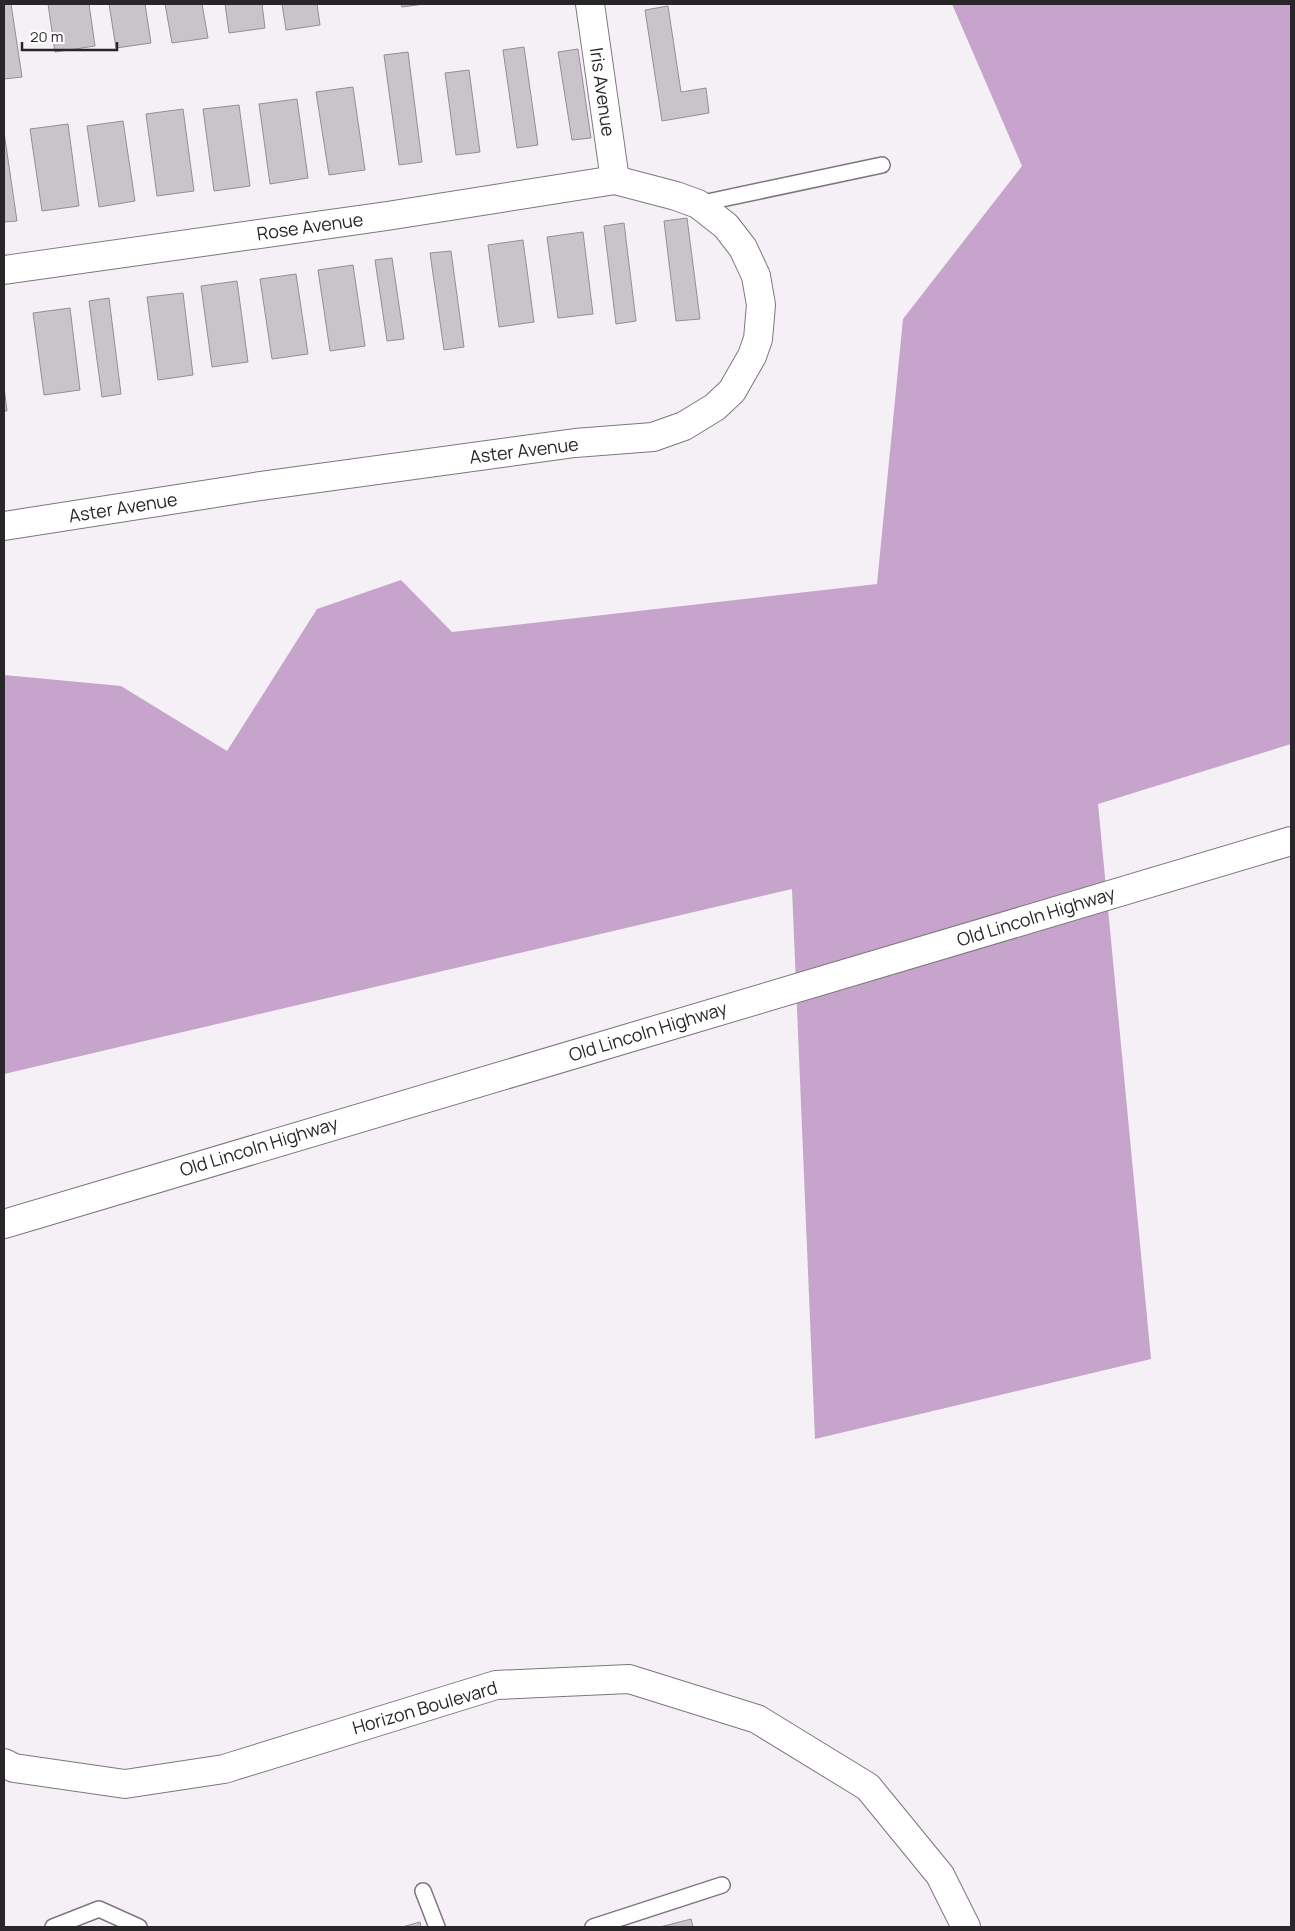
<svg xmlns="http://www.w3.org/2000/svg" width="1295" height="1931" font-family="Manrope,sans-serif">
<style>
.forest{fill:#c6a4cb}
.building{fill:#c9c3ca;stroke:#948e95}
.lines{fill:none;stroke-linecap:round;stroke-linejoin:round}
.lane-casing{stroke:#7d777d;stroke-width:18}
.street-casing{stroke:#7d777d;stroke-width:30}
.secondary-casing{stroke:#7d777d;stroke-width:30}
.lane{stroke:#fff;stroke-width:15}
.street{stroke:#fff;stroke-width:28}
.secondary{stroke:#fff;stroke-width:28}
.labels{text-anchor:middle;stroke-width:4;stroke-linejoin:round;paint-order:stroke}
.street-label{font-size:18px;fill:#292629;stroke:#fefffe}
</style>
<rect width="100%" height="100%" fill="#f5eff6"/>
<path class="forest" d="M952 4H1291V744L1098 804 1151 1359 815 1439 792 889 4 1074V675L121 686 227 751 317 609 401 580 452 632 877 584 903 319 1022 166Z"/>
<g class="building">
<path d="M4 4H11L22 77 4 79Z"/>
<path d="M48 4H89L95 46 55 52Z"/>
<path d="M109 4H145L151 43 116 48Z"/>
<path d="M165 4H202L208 38 172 43Z"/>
<path d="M225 4H262L265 28 229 33Z"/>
<path d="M282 4H317L320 25 286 30Z"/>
<path d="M401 4H424L402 7Z"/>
<path d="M668 6 681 92 706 88 709 113 662 121 645 10Z"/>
<path d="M524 47 538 145 517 148 503 50Z"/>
<path d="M578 49 591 138 572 140 558 52Z"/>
<path d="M408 52 422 162 399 165 384 55Z"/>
<path d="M469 70 480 152 456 155 445 73Z"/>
<path d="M353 87 365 170 329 175 316 92Z"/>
<path d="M297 99 308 178 270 184 259 104Z"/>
<path d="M239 105 250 186 214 191 203 109Z"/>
<path d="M183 109 194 191 157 196 146 114Z"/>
<path d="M123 121 135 201 99 207 87 126Z"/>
<path d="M68 124 79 206 42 211 30 129Z"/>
<path d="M4 132 17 221 4 222Z"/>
<path d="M687 218 700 319 676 321 664 221Z"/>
<path d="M624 223 636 321 616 324 604 226Z"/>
<path d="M583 232 593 314 558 318 547 237Z"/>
<path d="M523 240 534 322 499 327 488 245Z"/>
<path d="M451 251 464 347 444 350 430 253Z"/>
<path d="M392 258 404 339 387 341 375 260Z"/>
<path d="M353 265 365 346 330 351 318 270Z"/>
<path d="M296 274 308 354 272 359 260 279Z"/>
<path d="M237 281 248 362 212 367 201 286Z"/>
<path d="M183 293 193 375 158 380 147 297Z"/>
<path d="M109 298 121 394 102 397 89 301Z"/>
<path d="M70 308 80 390 44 395 33 313Z"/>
<path d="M4 387 7 411H4Z"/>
<path d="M691 1919 693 1927H660Z"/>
<path d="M420 1922 421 1927H402Z"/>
</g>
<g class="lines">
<g class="lane-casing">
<g id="lane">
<path d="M698 204 882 165"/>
<path d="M423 1891 437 1927"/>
<path d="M53 1927 99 1909 139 1927"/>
<path d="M593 1927 722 1885"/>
</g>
</g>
<g class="street-casing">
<g id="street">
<path d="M590 4 615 180"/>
<path d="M4 270 387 216 615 180 676 196 698 204 726 226 743 248 756 276 761 305 758 339 752 356 732 391 715 407 684 426 653 437 575 443 254 487 4 526"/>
</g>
</g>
<g class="secondary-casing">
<g id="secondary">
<path d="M4 1224 1291 841"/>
<path d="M4 1763 14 1768 125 1784 224 1769 496 1685 629 1679 757 1719 868 1787 940 1875 966 1927"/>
</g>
</g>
<use href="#lane" class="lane"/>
<use href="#street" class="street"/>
<use href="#secondary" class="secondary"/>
</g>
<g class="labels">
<g class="street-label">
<text transform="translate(602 92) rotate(82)" y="6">Iris Avenue</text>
<text transform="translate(310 227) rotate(-8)" y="6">Rose Avenue</text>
<text transform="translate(524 451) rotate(-7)" y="6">Aster Avenue</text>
<text transform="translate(123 508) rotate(-9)" y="6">Aster Avenue</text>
<text transform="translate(1036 917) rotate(-17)" y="6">Old Lincoln Highway</text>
<text transform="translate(648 1032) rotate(-17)" y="6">Old Lincoln Highway</text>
<text transform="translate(259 1147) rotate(-17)" y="6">Old Lincoln Highway</text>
<text transform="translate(425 1708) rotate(-16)" y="6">Horizon Boulevard</text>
</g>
</g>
<rect width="1295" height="1931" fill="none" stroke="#292629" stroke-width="10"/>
<path d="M22 42v8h95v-8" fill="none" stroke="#292629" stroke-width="2.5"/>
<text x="30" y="42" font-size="15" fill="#292629" stroke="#fefffe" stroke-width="4" paint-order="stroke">20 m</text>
</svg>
